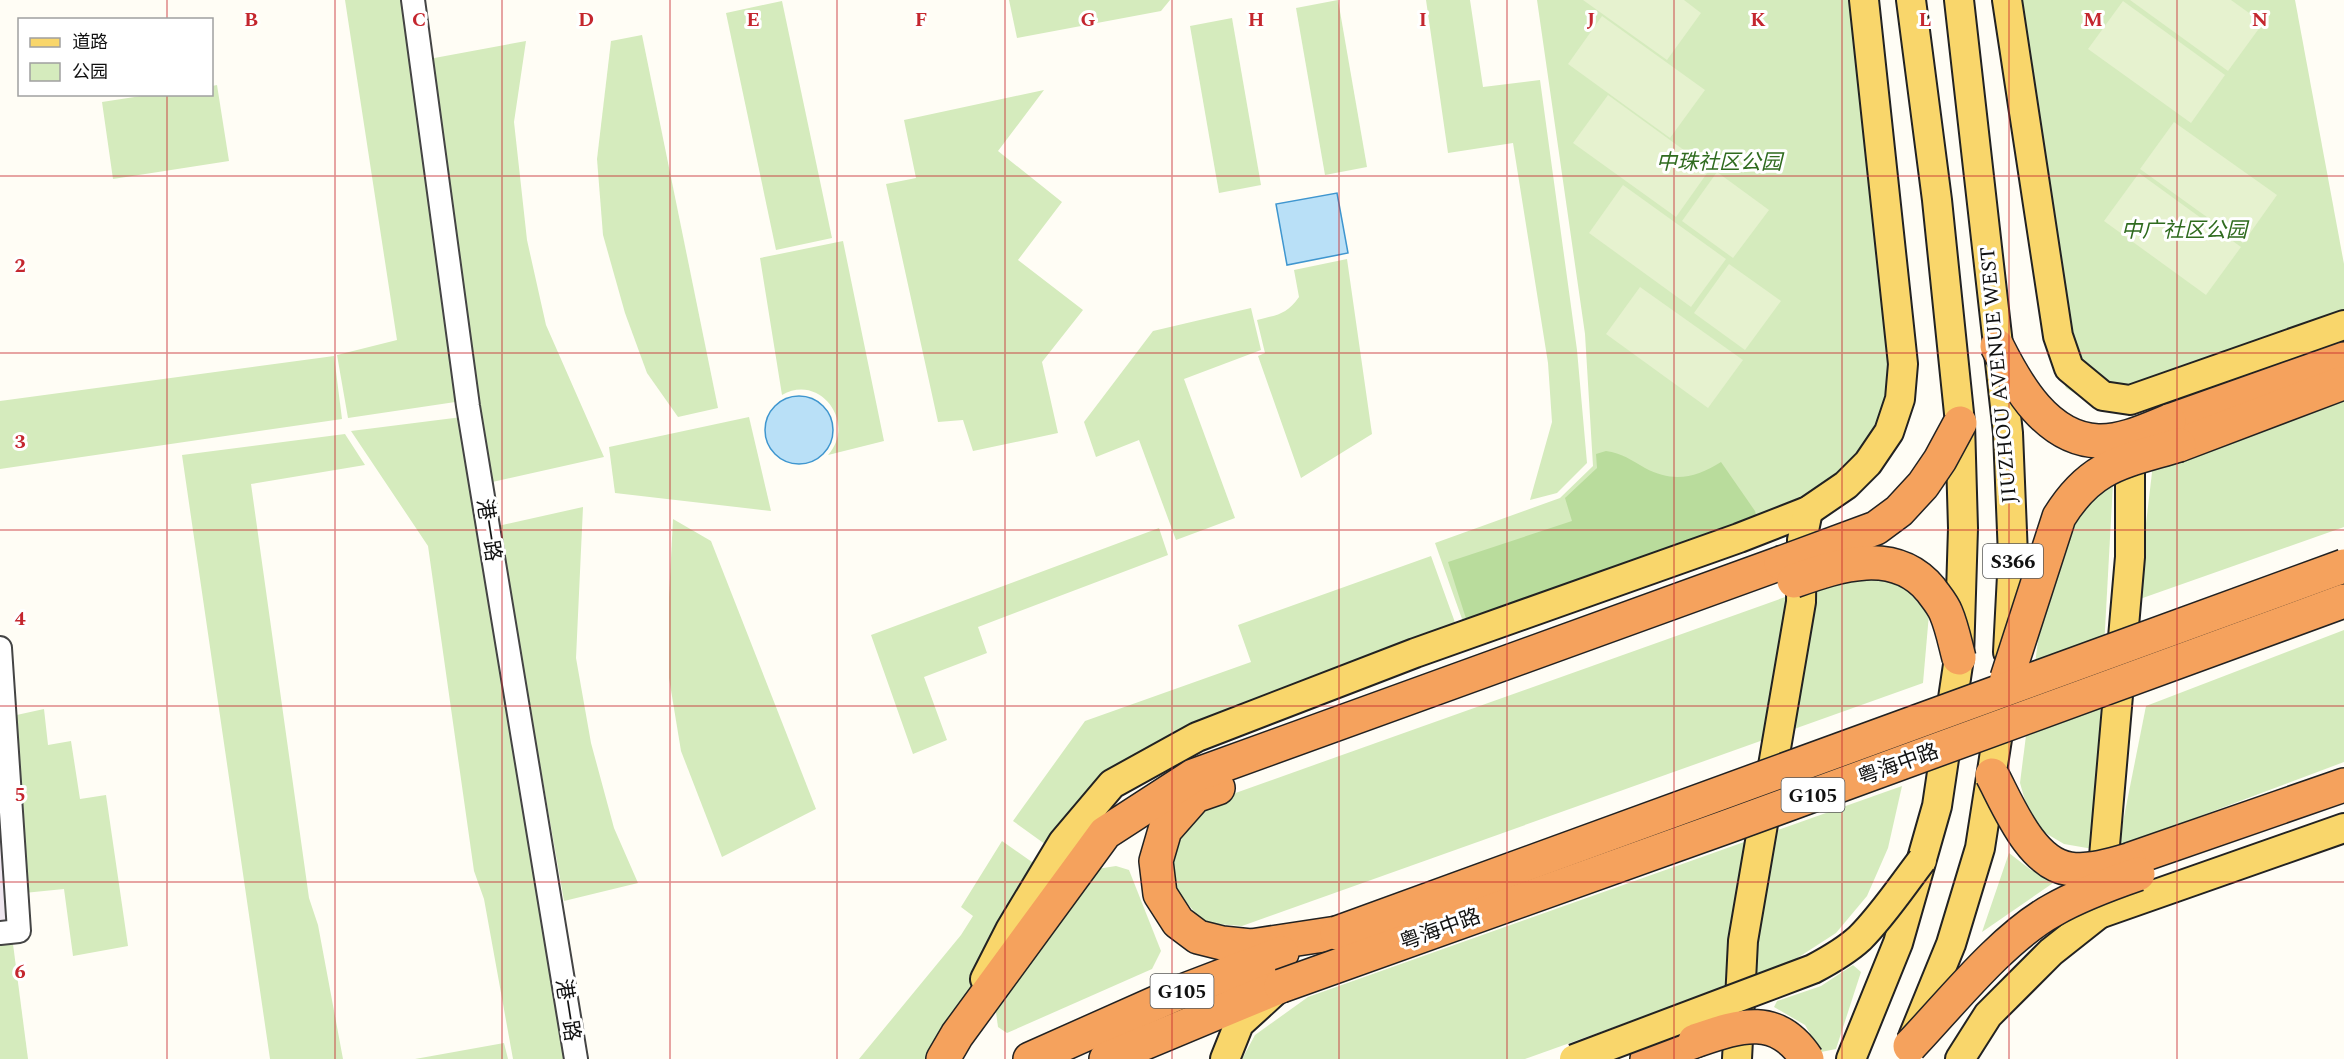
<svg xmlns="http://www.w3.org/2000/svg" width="2344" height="1059" font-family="Spectral,'Noto Sans SC',serif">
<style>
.industrial{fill:#eee6ef}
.green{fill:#d5ebbd}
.forest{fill:#b9dc9c}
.pitch{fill:#e6f2cf}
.water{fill:#b9e0f7;stroke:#3f96cf;stroke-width:1.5}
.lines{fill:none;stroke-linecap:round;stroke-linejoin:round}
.minor-casing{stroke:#444;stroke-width:26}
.major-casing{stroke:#222;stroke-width:32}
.highway-casing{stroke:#222;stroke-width:36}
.minor{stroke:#fff;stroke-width:22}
.major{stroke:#f9d66b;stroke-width:28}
.highway{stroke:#f5a25d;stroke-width:33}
.major-bridge-casing{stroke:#222;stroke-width:32;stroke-linecap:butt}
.highway-bridge-casing{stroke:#222;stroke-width:36;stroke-linecap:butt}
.major-bridge{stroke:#f9d66b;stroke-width:28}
.highway-bridge{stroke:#f5a25d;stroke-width:33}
.grid{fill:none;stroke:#c4262e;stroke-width:1.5;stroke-opacity:0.55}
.labels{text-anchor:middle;stroke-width:6;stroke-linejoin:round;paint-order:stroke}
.shield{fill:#fff;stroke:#585858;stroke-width:1.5}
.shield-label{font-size:20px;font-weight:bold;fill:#111}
.park-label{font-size:21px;font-style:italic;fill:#2f6b1f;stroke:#fff}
.street-label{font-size:21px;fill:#111;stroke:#fff}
.grid-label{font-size:20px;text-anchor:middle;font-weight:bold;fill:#c4262e;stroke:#fff;stroke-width:6;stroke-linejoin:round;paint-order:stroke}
</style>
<rect width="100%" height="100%" fill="#fffdf5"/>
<path class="industrial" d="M0 661 18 930 0 933Z"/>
<g class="green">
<path d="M345 0H407L462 401 348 418 337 355 397 340Z"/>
<path d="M1009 0H1170L1161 11 1017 38Z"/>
<path d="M1338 0 1367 167 1325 175 1296 8Z"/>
<path d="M1426 0H1470L1483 87 1540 80 1577 350 1587 463 1557 493 1530 500 1552 422 1548 363 1513 143 1448 153Z"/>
<path d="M1537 0H1858L1898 400 1846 484 1467 633 1435 543 1560 498 1593 466 1585 334Z"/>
<path d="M2002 0H2295L2344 264V336L2137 409 2106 412 2066 388 2048 345Z"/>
<path d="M782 1 832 238 776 250 726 13Z"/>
<path d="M1232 18 1261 185 1219 193 1190 26Z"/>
<path d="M642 35 718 408 678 417 647 373 625 313 603 235 597 159 611 41Z"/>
<path d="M526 41 514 122 527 240 546 325 604 457 488 483 429 59Z"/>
<path d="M217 85 229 161 113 179 102 102 154 94H212V86Z"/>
<path d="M1044 90 998 151 1062 202 1018 260 1083 310 1042 362 1058 433 973 451 963 420 938 422 886 184 916 178 904 120Z"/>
<path d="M843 241 884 441 828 455C857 423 820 373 782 395L760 258Z"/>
<path d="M1347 259 1372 434 1301 478 1258 356 1265 353 1257 320C1277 315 1286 315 1299 297L1294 270Z"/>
<path d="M1251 308 1261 350 1184 379 1235 518 1176 540 1139 440 1096 457 1084 422 1153 331Z"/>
<path d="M334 356 342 419 0 469V401Z"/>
<path d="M2344 399V527L2137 600 2153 464Z"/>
<path d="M462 417 569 1059H513L484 899 474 871 428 546 351 431Z"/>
<path d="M749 417 771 511 615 493 609 447Z"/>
<path d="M345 434 365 465 251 484 309 898 318 925 343 1059H270L182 455Z"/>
<path d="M2113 483 2093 849 2064 844 2032 825 2020 783 2043 601 2069 523Z"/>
<path d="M583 507 576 658 591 743 614 828 638 883 564 901 498 526Z"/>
<path d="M673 519 711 541 816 809 722 857 681 751 669 678V597Z"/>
<path d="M1159 528 1168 555 978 627 987 653 924 677 947 740 913 754 871 635Z"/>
<path d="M1431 556 1457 628 1194 729 1049 847 1013 821 1085 721 1251 662 1238 625Z"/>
<path d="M1893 576 1929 614 1923 683 1242 926 1204 923 1175 889 1171 842 1199 806 1833 580Z"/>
<path d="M2344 630V762L2118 847 2146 706Z"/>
<path d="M44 709 48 745 71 741 80 799 106 795 128 946 73 956 64 889 24 893 12 716Z"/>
<path d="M1902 786 1888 848 1867 896 1836 933 1785 966 1525 1059H1242L1255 1035 1308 997Z"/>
<path d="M1002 841 1039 867 936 1059H859L961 935 973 916 961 907Z"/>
<path d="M2009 853 2031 870 2056 881 1982 932Z"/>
<path d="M1116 866 1129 870 1161 951 1152 969 1007 1033 998 1027 996 1012 1097 869Z"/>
<path d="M13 944 28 1059H0V945Z"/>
<path d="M1853 965 1861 972 1836 1049 1821 1052 1805 1025 1774 1007 1777 1001 1821 986Z"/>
<path d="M504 1043 508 1059H415Z"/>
</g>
<path class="forest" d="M1606 451C1622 453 1631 460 1645 468 1673 483 1696 478 1721 462L1755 511 1758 522 1469 628 1448 562 1572 521 1565 498 1597 468 1596 454Z"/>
<g class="pitch">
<path d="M1583 0H1684L1701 13 1667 60Z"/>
<path d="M2130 0H2231L2263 23 2228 71Z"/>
<path d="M2123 1 2225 75 2191 123 2088 49Z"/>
<path d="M1602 16 1705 90 1670 138 1568 64Z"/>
<path d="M1608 95 1710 169 1676 217 1573 143Z"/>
<path d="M2174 122 2277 195 2243 243 2140 169Z"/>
<path d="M1717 172 1769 210 1733 258 1682 221Z"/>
<path d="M2139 173 2241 247 2206 295 2104 221Z"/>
<path d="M1623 185 1726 259 1691 307 1589 233Z"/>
<path d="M1729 264 1781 301 1745 350 1694 313Z"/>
<path d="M1640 287 1743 360 1708 408 1606 334Z"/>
</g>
<g class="water">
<path d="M1337 193 1348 253 1287 265 1276 204Z"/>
<circle cx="799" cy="430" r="34"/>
</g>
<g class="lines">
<g class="minor-casing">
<g id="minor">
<path d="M413 0 468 406 576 1059"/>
<path d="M0 648 19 931 0 933"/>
</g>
</g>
<g class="major-casing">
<g id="major">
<path d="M1959 0 2008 433 2013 556 2008 652"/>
<path d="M2007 0 2058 336 2069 368 2103 396 2130 400 2344 325"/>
<path d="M2099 914 2130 557V438"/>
<path d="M985 979 1010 930 1063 842 1112 784 1197 737 1415 653 1739 538 1808 511 1846 485 1868 463 1889 432 1900 399 1903 364 1864 0"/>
<path d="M1913 1037 1951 944 1980 848 2002 707"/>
<path d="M1225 1059 1239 1024 1274 992"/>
<path d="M1737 1059 1743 941 1801 602 1802 540 1808 511"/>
<path d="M1851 1059 1898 943 1937 806 1959 658 1963 528 1960 423 1937 200 1911 0"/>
<path d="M1960 1059 1988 1015 2051 952 2099 914 2344 828"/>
</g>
</g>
<g class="highway-casing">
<g id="highway">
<path d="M2169 421 2344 359"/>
<path d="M2179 445 2340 384"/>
<path d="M1218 788 1195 796 1165 830 1156 861 1160 894 1178 922 1198 937 1222 943 1251 946 1337 933"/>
<path d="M2131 859 2344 785"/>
<path d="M943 1059 957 1035 1105 833 1193 776 1781 563"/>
<path d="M1030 1059 1185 990 1282 953"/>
<path d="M1106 1059 1281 986"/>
<path d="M1647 1059 1695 1041"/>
</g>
</g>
<use href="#minor" class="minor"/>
<use href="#major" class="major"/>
<use href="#highway" class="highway"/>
<g class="major-bridge-casing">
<path id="major-bridge" d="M1574 1059 1813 969C1830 960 1846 951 1860 938 1883 915 1902 886 1922 860"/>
</g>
<g class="highway-bridge-casing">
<g id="highway-bridge">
<path d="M1997 346C2017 386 2047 439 2098 441 2122 442 2147 430 2169 421"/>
<path d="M1781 563 1876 528 1899 511 1923 485 1940 460 1960 423"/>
<path d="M1794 581C1839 565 1895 546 1931 590 1936 597 1943 605 1946 613 1952 627 1955 643 1959 658"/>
<path d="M2007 678 2059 517C2092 464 2123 462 2179 445"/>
<path d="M1992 775C2008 805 2031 864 2070 869 2090 872 2110 865 2129 860"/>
<path d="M1337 933 2344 566"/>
<path d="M1281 986 1726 827 2344 601"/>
<path d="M1695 1041C1739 1026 1776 1012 1807 1059"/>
<path d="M1910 1046C1950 1004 2002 938 2053 910 2079 895 2109 884 2138 874"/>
</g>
</g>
<use href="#major-bridge" class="major-bridge"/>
<use href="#highway-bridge" class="highway-bridge"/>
</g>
<path class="grid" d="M167 0V20M335 0V1059M502 0V1059M670 0V1059M837 0V1059M1005 0V1059M1172 0V1059M1339 0V1059M1507 0V1059M1674 0V1059M1842 0V1059M2009 0V1059M2177 0V1059M167 94V1059M0 176H2344M0 353H2344M0 530H2344M0 706H2344M0 882H2344"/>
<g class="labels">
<g class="shield">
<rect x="1983" y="544" width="60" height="34" rx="4.5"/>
<rect x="1781.5" y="778" width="63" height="34" rx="4.5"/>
<rect x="1150.5" y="974" width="63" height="34" rx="4.5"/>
</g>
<g class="shield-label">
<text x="2013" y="568">S366</text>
<text x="1813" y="802">G105</text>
<text x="1182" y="998">G105</text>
</g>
<g class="park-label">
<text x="1719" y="169">中珠社区公园</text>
<text x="2184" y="237">中广社区公园</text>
</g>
<g class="street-label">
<text transform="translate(1998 375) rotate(-95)" y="7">JIUZHOU AVENUE WEST</text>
<text transform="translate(489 530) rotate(81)" y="7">港一路</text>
<text transform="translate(1898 764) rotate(-20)" y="7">粤海中路</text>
<text transform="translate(1440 929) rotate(-20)" y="7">粤海中路</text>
<text transform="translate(568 1010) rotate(81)" y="7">港一路</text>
</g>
</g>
<g class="grid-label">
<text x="251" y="26">B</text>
<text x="419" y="26">C</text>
<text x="586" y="26">D</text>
<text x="753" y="26">E</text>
<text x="921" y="26">F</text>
<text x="1088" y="26">G</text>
<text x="1256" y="26">H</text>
<text x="1423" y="26">I</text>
<text x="1591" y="26">J</text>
<text x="1758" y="26">K</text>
<text x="1925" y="26">L</text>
<text x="2093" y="26">M</text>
<text x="2260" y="26">N</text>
<text x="20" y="272">2</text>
<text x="20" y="448">3</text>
<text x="20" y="625">4</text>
<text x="20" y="801">5</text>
<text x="20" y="978">6</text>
</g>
<rect x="18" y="18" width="195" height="78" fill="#ffffff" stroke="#a0a0a0" stroke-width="1.5"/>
<rect x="30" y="38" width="30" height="9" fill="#f9d66b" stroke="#a0a0a0" stroke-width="1.5"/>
<text x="72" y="48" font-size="18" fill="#111111">道路</text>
<rect x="30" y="63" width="30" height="18" fill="#d5ebbd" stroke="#a0a0a0" stroke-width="1.5"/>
<text x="72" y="78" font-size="18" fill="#111111">公园</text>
</svg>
